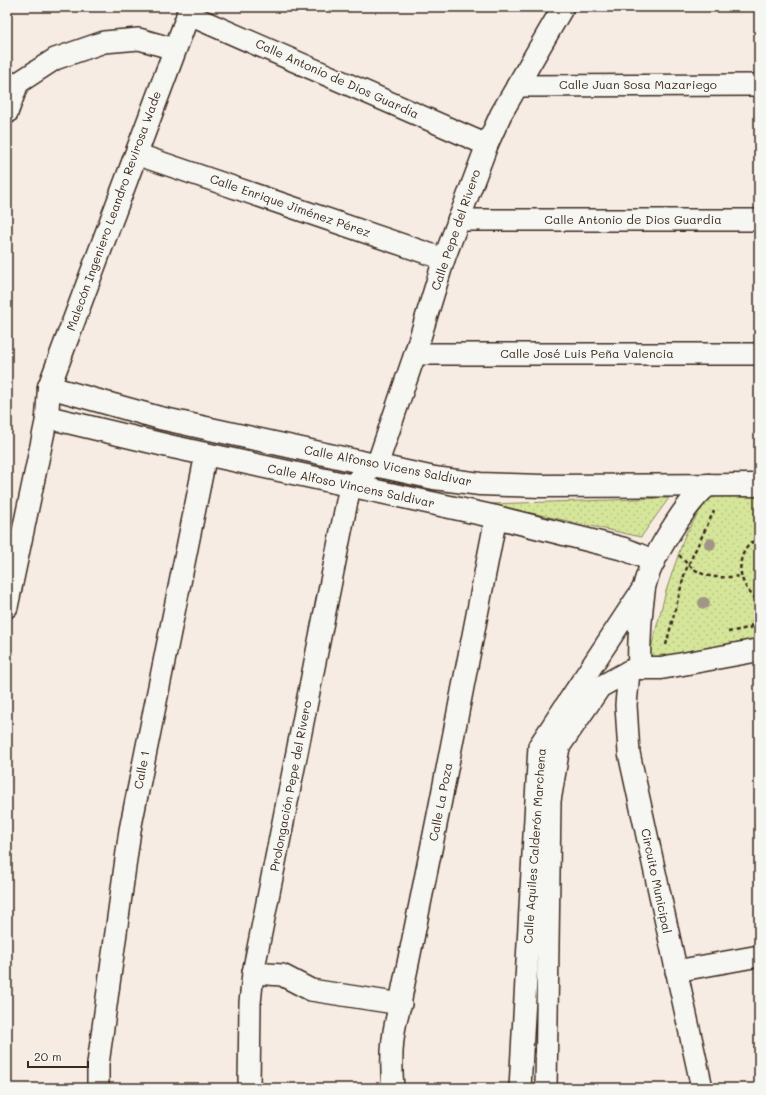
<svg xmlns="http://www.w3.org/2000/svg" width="766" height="1095" font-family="Mali,sans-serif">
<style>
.park{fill:url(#park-dots);stroke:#88885c}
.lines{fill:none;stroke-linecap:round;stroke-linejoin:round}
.minor-casing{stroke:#3b2a1e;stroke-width:24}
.major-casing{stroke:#3b2a1e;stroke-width:25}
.path{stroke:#3b2a1e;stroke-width:2.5;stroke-dasharray:4 3;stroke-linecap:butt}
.minor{stroke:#f6f6f2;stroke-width:21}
.major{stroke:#f6f6f2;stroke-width:22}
.tree{fill:#a19685}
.labels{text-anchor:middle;stroke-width:3;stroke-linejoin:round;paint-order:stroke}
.street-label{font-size:12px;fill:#3b2a1e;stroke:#f6f6f2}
</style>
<defs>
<pattern id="park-dots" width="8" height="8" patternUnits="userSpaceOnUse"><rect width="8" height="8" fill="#d5e69a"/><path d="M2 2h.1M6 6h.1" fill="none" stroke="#b8c584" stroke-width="1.8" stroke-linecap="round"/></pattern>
</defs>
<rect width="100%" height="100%" fill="#f7ece4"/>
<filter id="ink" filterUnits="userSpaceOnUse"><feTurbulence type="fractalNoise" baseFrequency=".025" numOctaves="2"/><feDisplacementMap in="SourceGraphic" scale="8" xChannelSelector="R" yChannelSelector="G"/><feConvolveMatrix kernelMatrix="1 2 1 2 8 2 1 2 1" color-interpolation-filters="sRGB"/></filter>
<g filter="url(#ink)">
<g class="park">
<path d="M759 491V638L648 660 666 591 685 535 710 495Z"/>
<path d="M669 498 641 537 490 504Z"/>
</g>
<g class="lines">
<g class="minor-casing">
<g id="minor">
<path d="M187 14 487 145"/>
<path d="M517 86 759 85"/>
<path d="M7 113 18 83 55 59 104 42 139 39 174 49"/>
<path d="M136 154 444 259"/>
<path d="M458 220H759"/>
<path d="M415 354H759"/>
<path d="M7 607 47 417"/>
<path d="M629 671 626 705 629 753 702 1088"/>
<path d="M676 971 759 956"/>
<path d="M253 973 282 975 311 990 401 1004"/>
<path d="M98 1088V1064L130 830 206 454"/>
<path d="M249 1088 250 1003 253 973 350 486 377 465 415 354 444 259 487 145 501 114 563 7"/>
<path d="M393 1088C391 1066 391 1043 396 1021 398 1012 401 1003 402 993L439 810 496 517"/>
<path d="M520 1088 539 746 644 587"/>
<path d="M546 1088 550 801 559 747 600 687 629 671 639 668"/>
</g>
</g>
<g class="major-casing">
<g id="major">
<path d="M191 7 49 387 47 417 173 447 496 517 624 549 654 561"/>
<path d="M49 387 160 418 434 478 480 484 541 486 759 485"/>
<path d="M708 485C686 502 649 561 644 588 640 615 639 642 639 668H661L759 650"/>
</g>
</g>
<g class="path">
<path d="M759 537C755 539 752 542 749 545 733 562 741 589 759 601"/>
<path d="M679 555C699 578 712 579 741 576"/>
<path d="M750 628 759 608"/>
<path d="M728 632 759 626"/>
<path d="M666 645 685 572 714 511"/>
</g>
<use href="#minor" class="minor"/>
<use href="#major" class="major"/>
</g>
<g class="tree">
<circle cx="710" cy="544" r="6"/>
<circle cx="704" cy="603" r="6"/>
</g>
</g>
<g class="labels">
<g class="street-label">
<text transform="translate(337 79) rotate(24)" y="4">Calle Antonio de Dios Guardia</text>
<text x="638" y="89">Calle Juan Sosa Mazariego</text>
<text transform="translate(290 206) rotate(19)" y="4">Calle Enrique Jiménez Pérez</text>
<text transform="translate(114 211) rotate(-70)" y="4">Malecón Ingeniero Leandro Revirosa Wade</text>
<text x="633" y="224">Calle Antonio de Dios Guardia</text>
<text transform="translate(456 230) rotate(-71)" y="4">Calle Pepe del Rivero</text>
<text x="587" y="358">Calle José Luis Peña Valencia</text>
<text transform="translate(388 466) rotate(11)" y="4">Calle Alfonso Vicens Saldivar</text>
<text transform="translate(351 486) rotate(12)" y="4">Calle Alfoso Vincens Saldivar</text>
<text transform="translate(142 770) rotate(-79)" y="4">Calle 1</text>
<text transform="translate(291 786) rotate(-79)" y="4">Prolongación Pepe del Rivero</text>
<text transform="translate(441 802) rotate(-79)" y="4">Calle La Poza</text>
<text transform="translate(535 846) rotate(-86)" y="4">Calle Aquiles Calderón Marchena</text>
<text transform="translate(656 881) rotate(78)" y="4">Circuito Municipal</text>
</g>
</g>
<rect width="766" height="1095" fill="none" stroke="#f6f6f2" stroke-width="24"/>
<rect x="12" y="12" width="742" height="1071" fill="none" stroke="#3b2a1e" stroke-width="1.5" filter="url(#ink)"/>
<path d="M28 1061v6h60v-6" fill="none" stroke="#3b2a1e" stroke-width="2"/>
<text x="34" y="1061" font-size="12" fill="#3b2a1e" stroke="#f6f6f2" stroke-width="3" paint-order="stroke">20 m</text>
</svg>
